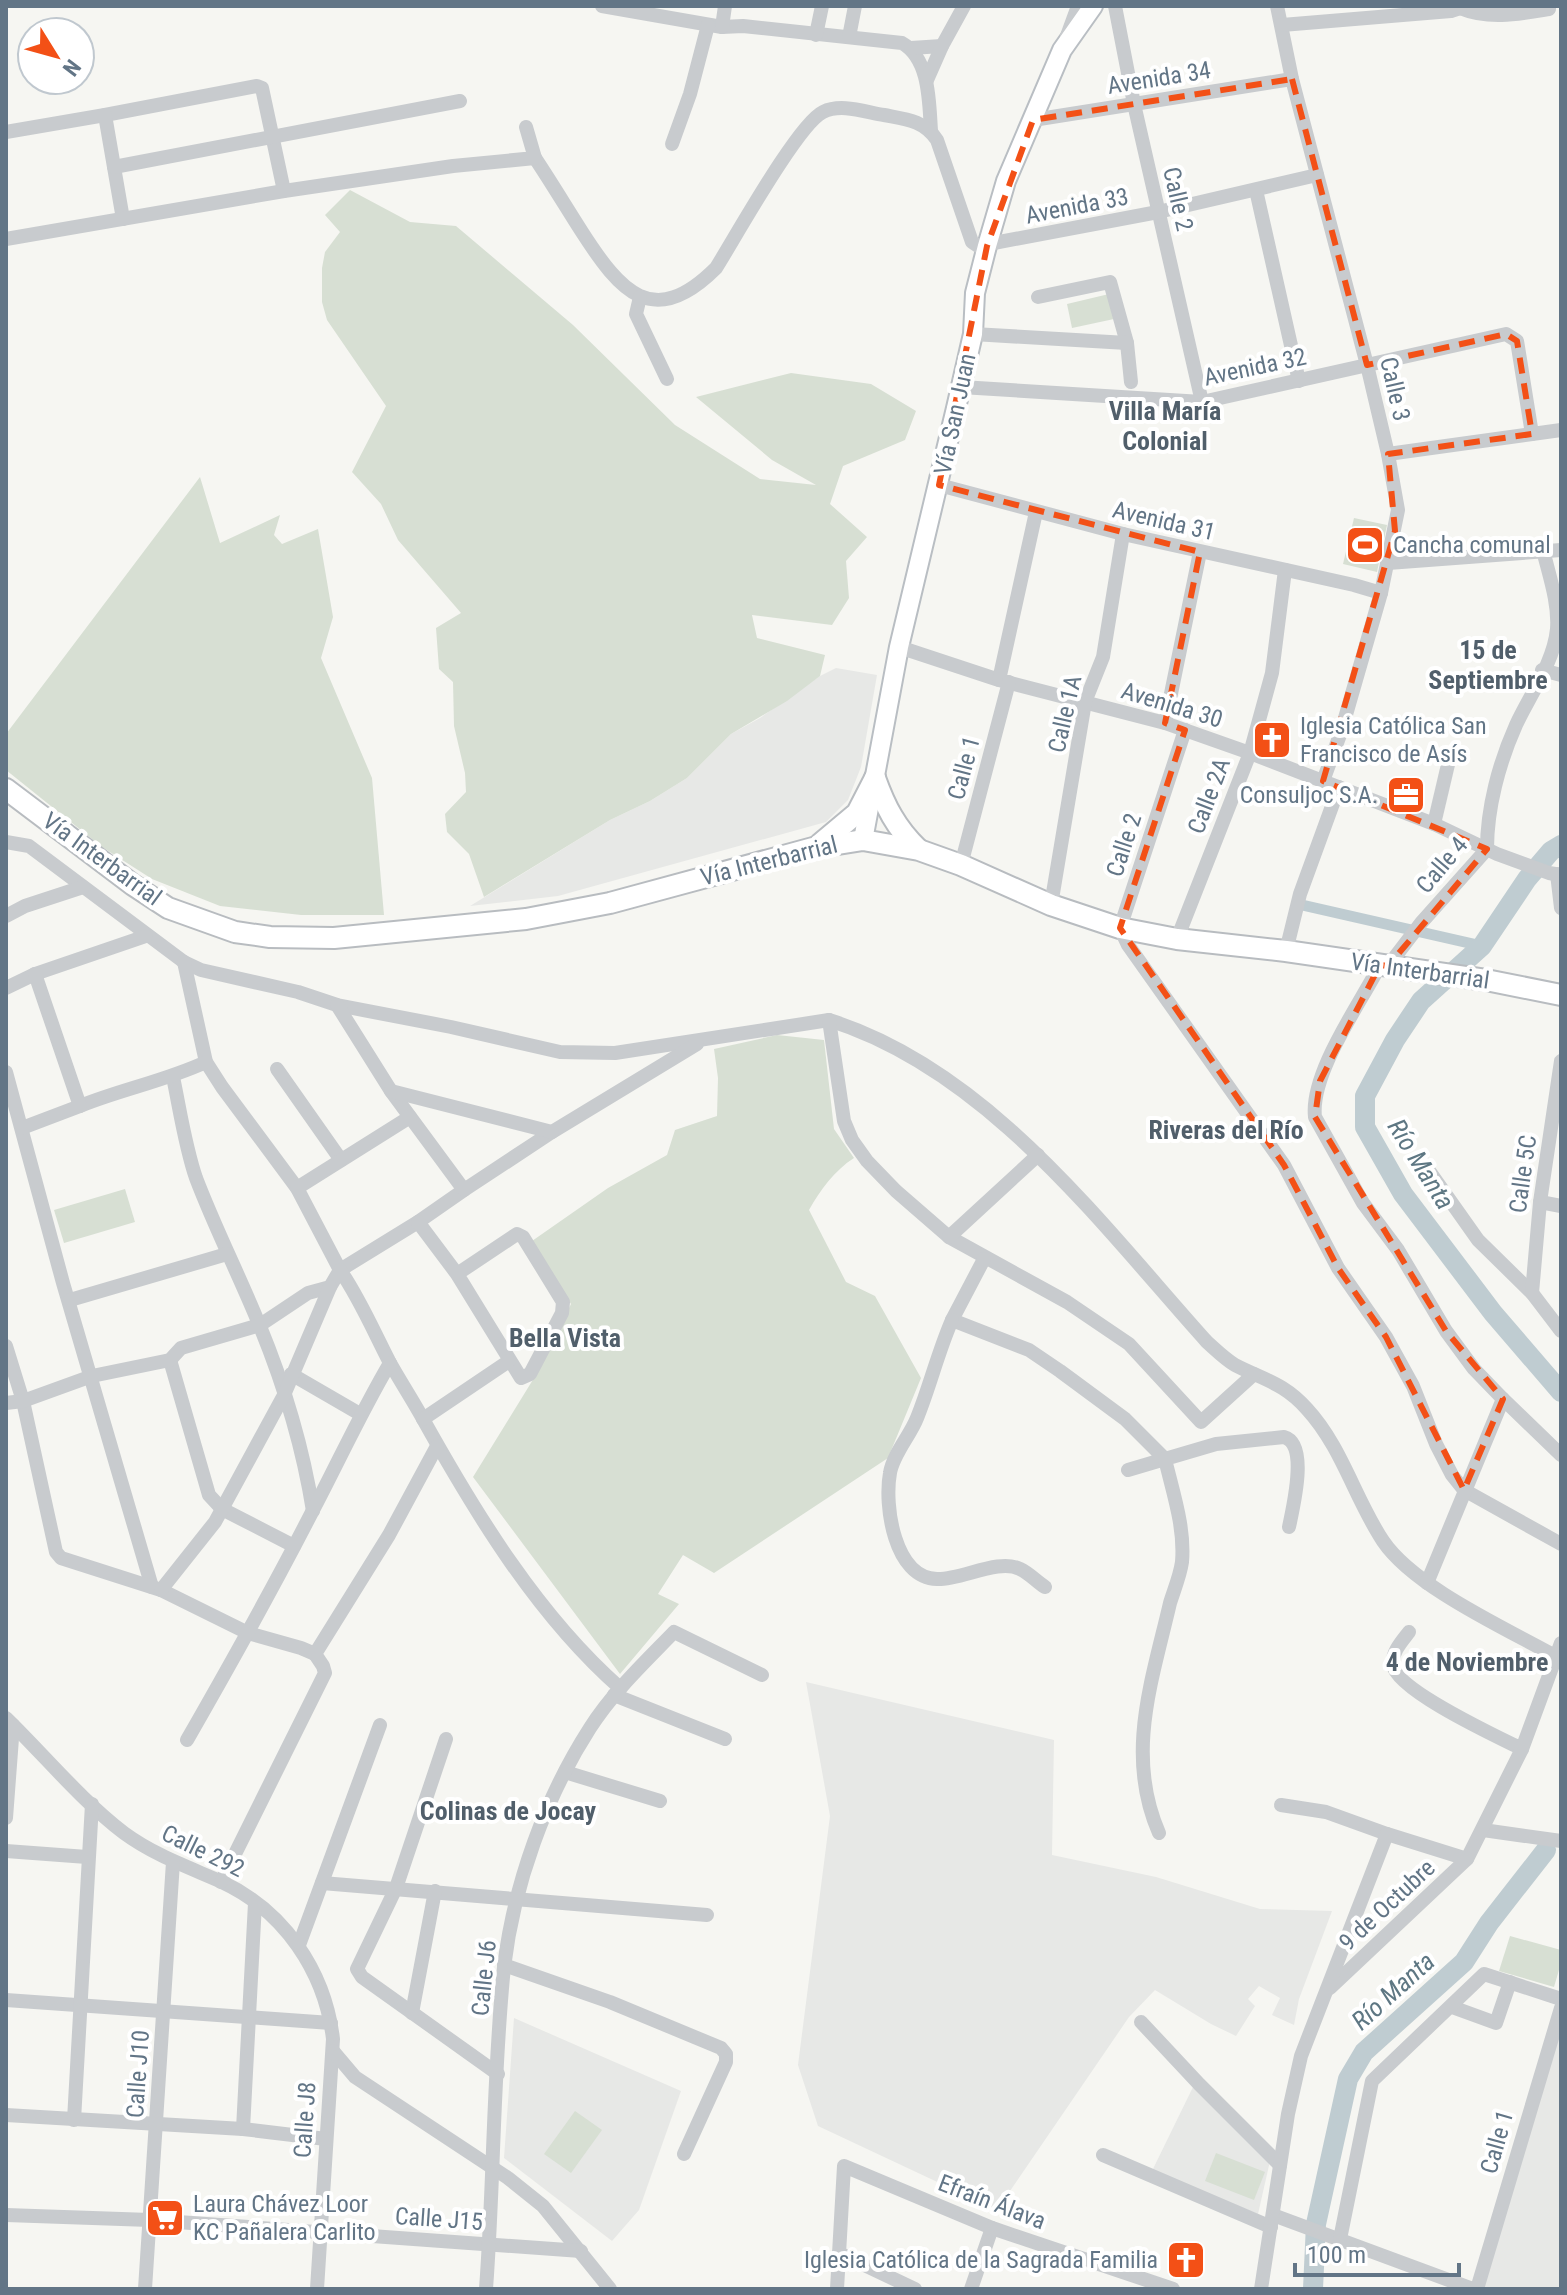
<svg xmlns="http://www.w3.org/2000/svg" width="1567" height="2295" font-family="'Roboto Condensed',sans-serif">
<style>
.built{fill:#e7e8e6}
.green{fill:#d7dfd3}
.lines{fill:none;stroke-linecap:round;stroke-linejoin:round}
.canal{stroke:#bfccd1;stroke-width:11}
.river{stroke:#bfccd1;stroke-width:20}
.secondary-casing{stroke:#b9bec3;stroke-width:22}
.primary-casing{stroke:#b8bcc0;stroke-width:24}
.street{stroke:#c8cbce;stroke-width:14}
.secondary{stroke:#fff;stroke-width:18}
.primary{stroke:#fff;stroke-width:20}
.marked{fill:none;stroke:#f35016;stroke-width:6;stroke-dasharray:16 10;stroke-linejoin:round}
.labels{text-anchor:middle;stroke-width:8;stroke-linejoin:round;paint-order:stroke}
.street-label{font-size:24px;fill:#627586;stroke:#fff}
.poi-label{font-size:24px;fill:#627586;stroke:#fff;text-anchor:start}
.neighbourhood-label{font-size:26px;font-weight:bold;fill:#515f6b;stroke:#fff}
.water-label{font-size:26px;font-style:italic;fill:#5e7783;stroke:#fff}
</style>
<rect width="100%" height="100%" fill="#f6f6f2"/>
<g class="built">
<path d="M836 668 877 675 861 767 848 800 826 822 558 896 470 906 610 820 650 801 687 778 731 734 760 718 820 676Z"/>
<path d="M806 1682 1054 1740 1052 1855 1156 1877 1260 1909 1332 1911 1299 1999 1294 2025 1272 2015 1280 1998 1259 1986 1248 1999 1255 2006 1236 2036 1211 2024 1155 1990 1129 2017 997 2210 818 2126 798 2065 830 1816Z"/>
<path d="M514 2018 681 2091 639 2210 612 2241 504 2158Z"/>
<path d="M1561 2027V2289H1480Z"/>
<path d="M1194 2085 1270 2161 1258 2214 1152 2171Z"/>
</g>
<g class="green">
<path d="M350 190 410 222 456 226 573 325 675 425 760 479 816 485 772 460 696 397 791 373 871 384 916 411 905 440 843 466 830 504 867 537 846 561 849 598 832 625 752 615 757 638 825 655 820 676 787 701 731 734 687 778 650 801 610 820 484 897 469 854 447 832 445 814 466 792 465 773 454 726 453 682 439 669 436 628 461 613 398 540 381 504 352 472 386 406 327 320 322 302V268L325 252 340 232 325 215Z"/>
<path d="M1109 294 1114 319 1072 328 1067 304Z"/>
<path d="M200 477 220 543 280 515 274 535 282 544 318 529 333 617 321 658 372 778 384 915H301L220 906 152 879 102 847 6 770V734Z"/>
<path d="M1354 518 1387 525 1377 572 1343 564Z"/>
<path d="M777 1035 824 1040 834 1129 854 1158C835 1170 820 1190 809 1210L846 1282 875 1296 921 1378 888 1458 714 1573 683 1555 658 1594 679 1604 620 1674 473 1477 534 1378 571 1304 532 1241 608 1188 667 1155 675 1130 717 1116 718 1078 714 1049Z"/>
<path d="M125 1189 135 1222 64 1243 54 1210Z"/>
<path d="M1510 1936 1561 1950V1963L1554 1987 1499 1971Z"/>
<path d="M575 2111 602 2130 571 2173 544 2154Z"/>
<path d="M1216 2153 1265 2172 1254 2200 1205 2181Z"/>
</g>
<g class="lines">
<path class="canal" d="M1302 905 1482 946"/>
<g class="river">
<path d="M1561 845 1551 851 1527 879 1482 946 1421 1001 1395 1040 1365 1096V1127L1403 1194 1493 1313 1561 1392"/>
<path d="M1313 2289 1316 2224 1348 2079 1364 2052 1464 1962 1489 1923 1546 1850"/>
</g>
<g class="secondary-casing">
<path id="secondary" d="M863 840 899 647 956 408 973 334 975 293 987 246 1006 181 1062 50 1093 6"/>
</g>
<g class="primary-casing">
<g id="primary">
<path d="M875 778C885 806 896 828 918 849"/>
<path d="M6 789 133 885 168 908 235 932 270 937 334 938 526 919 610 903 813 848 863 840 919 850 961 865 1051 905 1120 928 1177 939 1286 951 1486 980 1561 995"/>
<path d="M820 844 857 813 875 778"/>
</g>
</g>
<g class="street">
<path d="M602 6 722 27 743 26 902 43C930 59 929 102 931 131"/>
<path d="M1115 6 1134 104 1202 402"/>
<path d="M1277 6 1292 79 1367 365 1388 454 1398 510 1381 593 1341 732 1323 781"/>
<path d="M1460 8C1489 20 1519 14 1549 9L1548 6"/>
<path d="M1282 25 1451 11 1460 8"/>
<path d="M722 27 725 6"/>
<path d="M816 35 822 6"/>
<path d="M1067 36 1078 6"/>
<path d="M849 37 855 6"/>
<path d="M911 48 942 46"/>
<path d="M927 80 942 46 964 6"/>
<path d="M105 115 257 86 262 88 284 191"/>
<path d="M1033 120 1292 79"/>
<path d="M6 132 105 115 123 219"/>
<path d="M672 144 690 94 708 25"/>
<path d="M535 158C551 182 566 207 582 232 620 291 653 331 716 268 735 238 798 124 823 112 841 103 865 112 884 115 905 119 924 120 937 140L972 242 978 246 1158 212 1317 175"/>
<path d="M114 167 460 101"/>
<path d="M1256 190 1299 381"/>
<path d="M6 239 284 191 453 166 535 158 526 127"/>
<path d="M640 297 636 314 667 379"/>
<path d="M1038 297 1110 282 1127 343 1131 382"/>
<path d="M973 334 1127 343"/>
<path d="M961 387 1202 402 1506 334 1517 341 1518 347 1532 434"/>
<path d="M1388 454 1561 430"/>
<path d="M939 485 1123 534 1354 585 1381 593"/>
<path d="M1388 563 1561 550"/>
<path d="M899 647 999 680 1165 723 1250 753 1434 824 1497 854 1549 873 1561 875"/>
<path d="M1542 670 1561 675"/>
<path d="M999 680 1036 512"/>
<path d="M1165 723 1200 552"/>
<path d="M1185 730 1120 928 1128 945 1284 1165 1338 1268 1386 1337 1413 1386 1436 1444 1452 1475 1464 1490 1561 1544"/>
<path d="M1434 824 1450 756"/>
<path d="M6 842 29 846 184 962 201 970 298 992 337 1005 451 1027 560 1052 615 1053 829 1020C988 1070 1100 1223 1207 1342 1216 1350 1225 1359 1235 1365 1264 1380 1284 1383 1307 1409 1342 1447 1355 1499 1383 1541 1414 1587 1505 1628 1555 1656"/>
<path d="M961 865 1009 682"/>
<path d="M1557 874 1561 908"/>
<path d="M1051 905 1085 702 1103 657 1123 534"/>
<path d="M6 916 25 906 83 887"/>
<path d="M1177 939 1250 753 1272 673 1285 570"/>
<path d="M1286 951 1300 894 1339 787"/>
<path d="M184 962 206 1062 222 1087 297 1188 340 1270 418 1222 464 1190"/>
<path d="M1380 965C1360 1004 1310 1073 1315 1117L1363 1203 1398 1250 1446 1331 1474 1369 1503 1399"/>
<path d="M1388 966 1421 923 1487 849C1487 808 1499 763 1516 725 1530 695 1554 662 1557 629 1559 603 1549 575 1543 550"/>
<path d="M6 988 35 974 146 936"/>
<path d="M337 1005 391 1091 464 1190 552 1132 697 1044"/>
<path d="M829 1020 844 1121 852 1140 867 1161 896 1191 949 1237 1067 1302 1129 1344 1201 1422 1254 1374"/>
<path d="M277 1069 341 1160"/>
<path d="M6 1072 63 1283 152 1587"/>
<path d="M173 1077C180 1110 185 1146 196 1178 215 1228 239 1275 259 1324 283 1382 303 1448 313 1511"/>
<path d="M391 1091 552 1132"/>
<path d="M80 1106C122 1089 165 1081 206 1062"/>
<path d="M22 1128 80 1106 35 974"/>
<path d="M1420 1158 1478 1240 1532 1293 1561 1331"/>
<path d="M297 1188 410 1117"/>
<path d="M1540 1202 1561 1206"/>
<path d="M418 1222 457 1274 521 1378 530 1374 562 1313 563 1302 523 1237 517 1234 457 1274"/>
<path d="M949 1237 1038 1155"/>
<path d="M984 1259 952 1320 1029 1350 1060 1371 1125 1419 1165 1459 1128 1470"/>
<path d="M1532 1293 1540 1202 1561 1061"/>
<path d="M70 1300 227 1254"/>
<path d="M952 1320C938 1352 930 1386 917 1418 910 1436 893 1454 890 1473 884 1505 894 1578 937 1579 961 1580 999 1558 1020 1569 1029 1573 1037 1582 1045 1587"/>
<path d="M6 1346 23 1401 56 1552 61 1558 161 1590 248 1633 301 1648 315 1654"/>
<path d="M170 1360 209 1495 222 1509 294 1546"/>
<path d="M291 1374 360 1414"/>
<path d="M6 1403 23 1401 92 1376 170 1360 181 1348 260 1325 308 1293 330 1287 340 1270C360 1299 373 1330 389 1361 400 1381 412 1399 423 1419 476 1514 538 1616 620 1688"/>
<path d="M423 1419 509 1361"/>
<path d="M1427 1583 1503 1399 1561 1455"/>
<path d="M161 1590 215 1522 284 1395 330 1287"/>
<path d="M1409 1632C1402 1641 1391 1653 1393 1665 1396 1690 1498 1737 1522 1749"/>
<path d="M614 1695 725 1739"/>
<path d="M6 1718C45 1756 81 1800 124 1833 154 1855 188 1867 222 1882 284 1911 325 1971 333 2039L317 2289"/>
<path d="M446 1739 396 1888 357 1969 362 1977 498 2074"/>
<path d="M187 1740C230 1665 272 1590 311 1514 338 1463 361 1412 390 1363"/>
<path d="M565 1772 660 1801"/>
<path d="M1281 1805 1326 1812 1387 1834"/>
<path d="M6 1818 13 1725"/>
<path d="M1483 1830 1561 1841"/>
<path d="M1159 1833C1125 1755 1152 1681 1170 1603 1174 1590 1180 1576 1182 1562 1185 1527 1173 1493 1165 1459L1216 1444 1284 1437C1309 1444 1293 1507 1289 1527"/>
<path d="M6 1851 87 1857"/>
<path d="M221 1882 325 1673 323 1666 315 1654 389 1535 437 1446"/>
<path d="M322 1883 707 1915"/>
<path d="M299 1945 380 1725"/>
<path d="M504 1965 610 2002 721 2048 726 2054V2062L684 2154"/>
<path d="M1330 1988 1467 1859 1522 1749 1561 1643"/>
<path d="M6 2000 331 2023"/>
<path d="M1452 2007 1496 2023 1510 1982"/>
<path d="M412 2013 435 1891"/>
<path d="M1141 2022 1199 2084 1280 2165"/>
<path d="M333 2051 355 2077 508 2178 543 2206 610 2289"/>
<path d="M6 2115 243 2129 326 2139"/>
<path d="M74 2120 92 1804"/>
<path d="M243 2129 255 1903"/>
<path d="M1103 2155 1271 2227"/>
<path d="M6 2215 150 2220 581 2251"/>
<path d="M1273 2215 1473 2289"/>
<path d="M1340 2239 1372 2081 1484 1974 1561 1999"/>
<path d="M839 2253 915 2289"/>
<path d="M145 2289 173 1862"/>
<path d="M486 2289C494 2182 493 2073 504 1967 514 1884 545 1798 590 1728 613 1692 645 1662 674 1632L762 1675"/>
<path d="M837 2289 844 2166 992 2228 1173 2289"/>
<path d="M971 2289 992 2228"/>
<path d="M1261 2289 1288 2114 1301 2056 1387 1834 1467 1859"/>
<path d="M1477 2289 1561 2008"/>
</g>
<use href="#secondary" class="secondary"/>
<use href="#primary" class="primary"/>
</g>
<path class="marked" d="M1292 79 1367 365 1506 334 1517 341 1532 434 1388 454 1395 531 1323 781 1487 849 1388 966 1380 965 1320 1081 1315 1117 1446 1331 1503 1399 1464 1490 1386 1337 1338 1268 1284 1165 1120 928 1185 730 1165 723 1200 552 939 485 987 246 1033 120Z"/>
<defs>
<g id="stadium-square" transform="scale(2)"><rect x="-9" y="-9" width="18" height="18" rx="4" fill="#f35016" stroke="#fff"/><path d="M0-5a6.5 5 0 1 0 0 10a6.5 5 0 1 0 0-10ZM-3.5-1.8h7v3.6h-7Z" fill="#fff"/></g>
<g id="church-square" transform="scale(2)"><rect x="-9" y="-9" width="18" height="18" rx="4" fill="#f35016" stroke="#fff"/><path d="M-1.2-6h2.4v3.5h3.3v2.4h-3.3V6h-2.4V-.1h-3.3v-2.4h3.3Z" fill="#fff"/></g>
<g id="office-square" transform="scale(2)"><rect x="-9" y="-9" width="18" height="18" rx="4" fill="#f35016" stroke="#fff"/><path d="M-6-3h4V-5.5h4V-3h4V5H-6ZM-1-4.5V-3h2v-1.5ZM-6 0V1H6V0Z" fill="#fff"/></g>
<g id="supermarket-square" transform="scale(2)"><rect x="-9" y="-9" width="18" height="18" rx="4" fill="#f35016" stroke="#fff"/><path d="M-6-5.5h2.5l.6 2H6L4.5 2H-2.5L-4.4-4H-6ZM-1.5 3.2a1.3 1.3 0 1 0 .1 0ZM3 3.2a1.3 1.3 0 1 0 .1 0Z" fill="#fff"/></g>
</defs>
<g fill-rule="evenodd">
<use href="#stadium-square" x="1365" y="545"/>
<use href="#church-square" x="1272" y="740"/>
<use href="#office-square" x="1406" y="795"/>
<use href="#supermarket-square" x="165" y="2218"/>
<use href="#church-square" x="1186" y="2260"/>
</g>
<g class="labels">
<g class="street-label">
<text transform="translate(1159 78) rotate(-9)" y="8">Avenida 34</text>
<text transform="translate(1178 199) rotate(77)" y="8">Calle 2</text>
<text transform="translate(1077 206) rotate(-11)" y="8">Avenida 33</text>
<text transform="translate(1255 367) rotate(-12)" y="8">Avenida 32</text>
<text transform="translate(1395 389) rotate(77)" y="8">Calle 3</text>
<text transform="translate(955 414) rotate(-78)" y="8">Vía San Juan</text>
<text transform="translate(1164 521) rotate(13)" y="8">Avenida 31</text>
<text transform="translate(1172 705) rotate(17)" y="8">Avenida 30</text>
<text transform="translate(1065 714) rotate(-77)" y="8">Calle 1A</text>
<text transform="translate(964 768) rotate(-75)" y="8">Calle 1</text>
<text transform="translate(1209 796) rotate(-69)" y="8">Calle 2A</text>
<text transform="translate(1124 845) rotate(-72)" y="8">Calle 2</text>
<text transform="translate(102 859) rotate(36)" y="8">Vía Interbarrial</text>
<text transform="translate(769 861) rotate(-14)" y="8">Vía Interbarrial</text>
<text transform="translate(1442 865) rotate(-50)" y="8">Calle 4</text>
<text transform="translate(1420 971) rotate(8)" y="8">Vía Interbarrial</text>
<text transform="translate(1523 1174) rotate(-82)" y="8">Calle 5C</text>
<text transform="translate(203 1851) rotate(26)" y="8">Calle 292</text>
<text transform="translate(1387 1905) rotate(-43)" y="8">9 de Octubre</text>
<text transform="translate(484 1978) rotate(-84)" y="8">Calle J6</text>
<text transform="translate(138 2074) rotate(-86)" y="8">Calle J10</text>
<text transform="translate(305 2120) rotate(-86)" y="8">Calle J8</text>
<text transform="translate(1497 2142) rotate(-74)" y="8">Calle 1</text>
<text transform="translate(992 2202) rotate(21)" y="8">Efraín Álava</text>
<text transform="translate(439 2219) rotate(4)" y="8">Calle J15</text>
</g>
<g class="poi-label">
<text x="1393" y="553">Cancha comunal</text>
<text x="1300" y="734">Iglesia Católica San<tspan x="1300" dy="28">Francisco de Asís</tspan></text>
<text x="1378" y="803" text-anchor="end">Consuljoc S.A.</text>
<text x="193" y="2212">Laura Chávez Loor<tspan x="193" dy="28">KC Pañalera Carlito</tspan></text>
<text x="1158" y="2268" text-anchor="end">Iglesia Católica de la Sagrada Familia</text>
</g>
<g class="neighbourhood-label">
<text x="1165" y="420">Villa María<tspan x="1165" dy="30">Colonial</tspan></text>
<text x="1488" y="659">15 de<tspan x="1488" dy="30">Septiembre</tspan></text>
<text x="1226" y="1139">Riveras del Río</text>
<text x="565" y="1347">Bella Vista</text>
<text x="1467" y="1671">4 de Noviembre</text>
<text x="508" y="1820">Colinas de Jocay</text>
</g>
<g class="water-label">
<text transform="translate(1421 1164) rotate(58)" y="9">Río Manta</text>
<text transform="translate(1393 1991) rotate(-42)" y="9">Río Manta</text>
</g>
</g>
<rect width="1567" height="2295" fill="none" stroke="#627586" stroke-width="16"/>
<g transform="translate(56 56) rotate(127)"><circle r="38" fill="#ffffff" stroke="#c0c8cf" stroke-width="2"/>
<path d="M0-6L14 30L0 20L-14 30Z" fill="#f35016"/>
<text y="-12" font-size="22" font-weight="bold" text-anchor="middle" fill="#627586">N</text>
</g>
<path d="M1295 2263v12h164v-12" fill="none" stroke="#627586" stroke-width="4"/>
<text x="1307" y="2263" font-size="24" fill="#627586" stroke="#ffffff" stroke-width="6" paint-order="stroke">100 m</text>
</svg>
